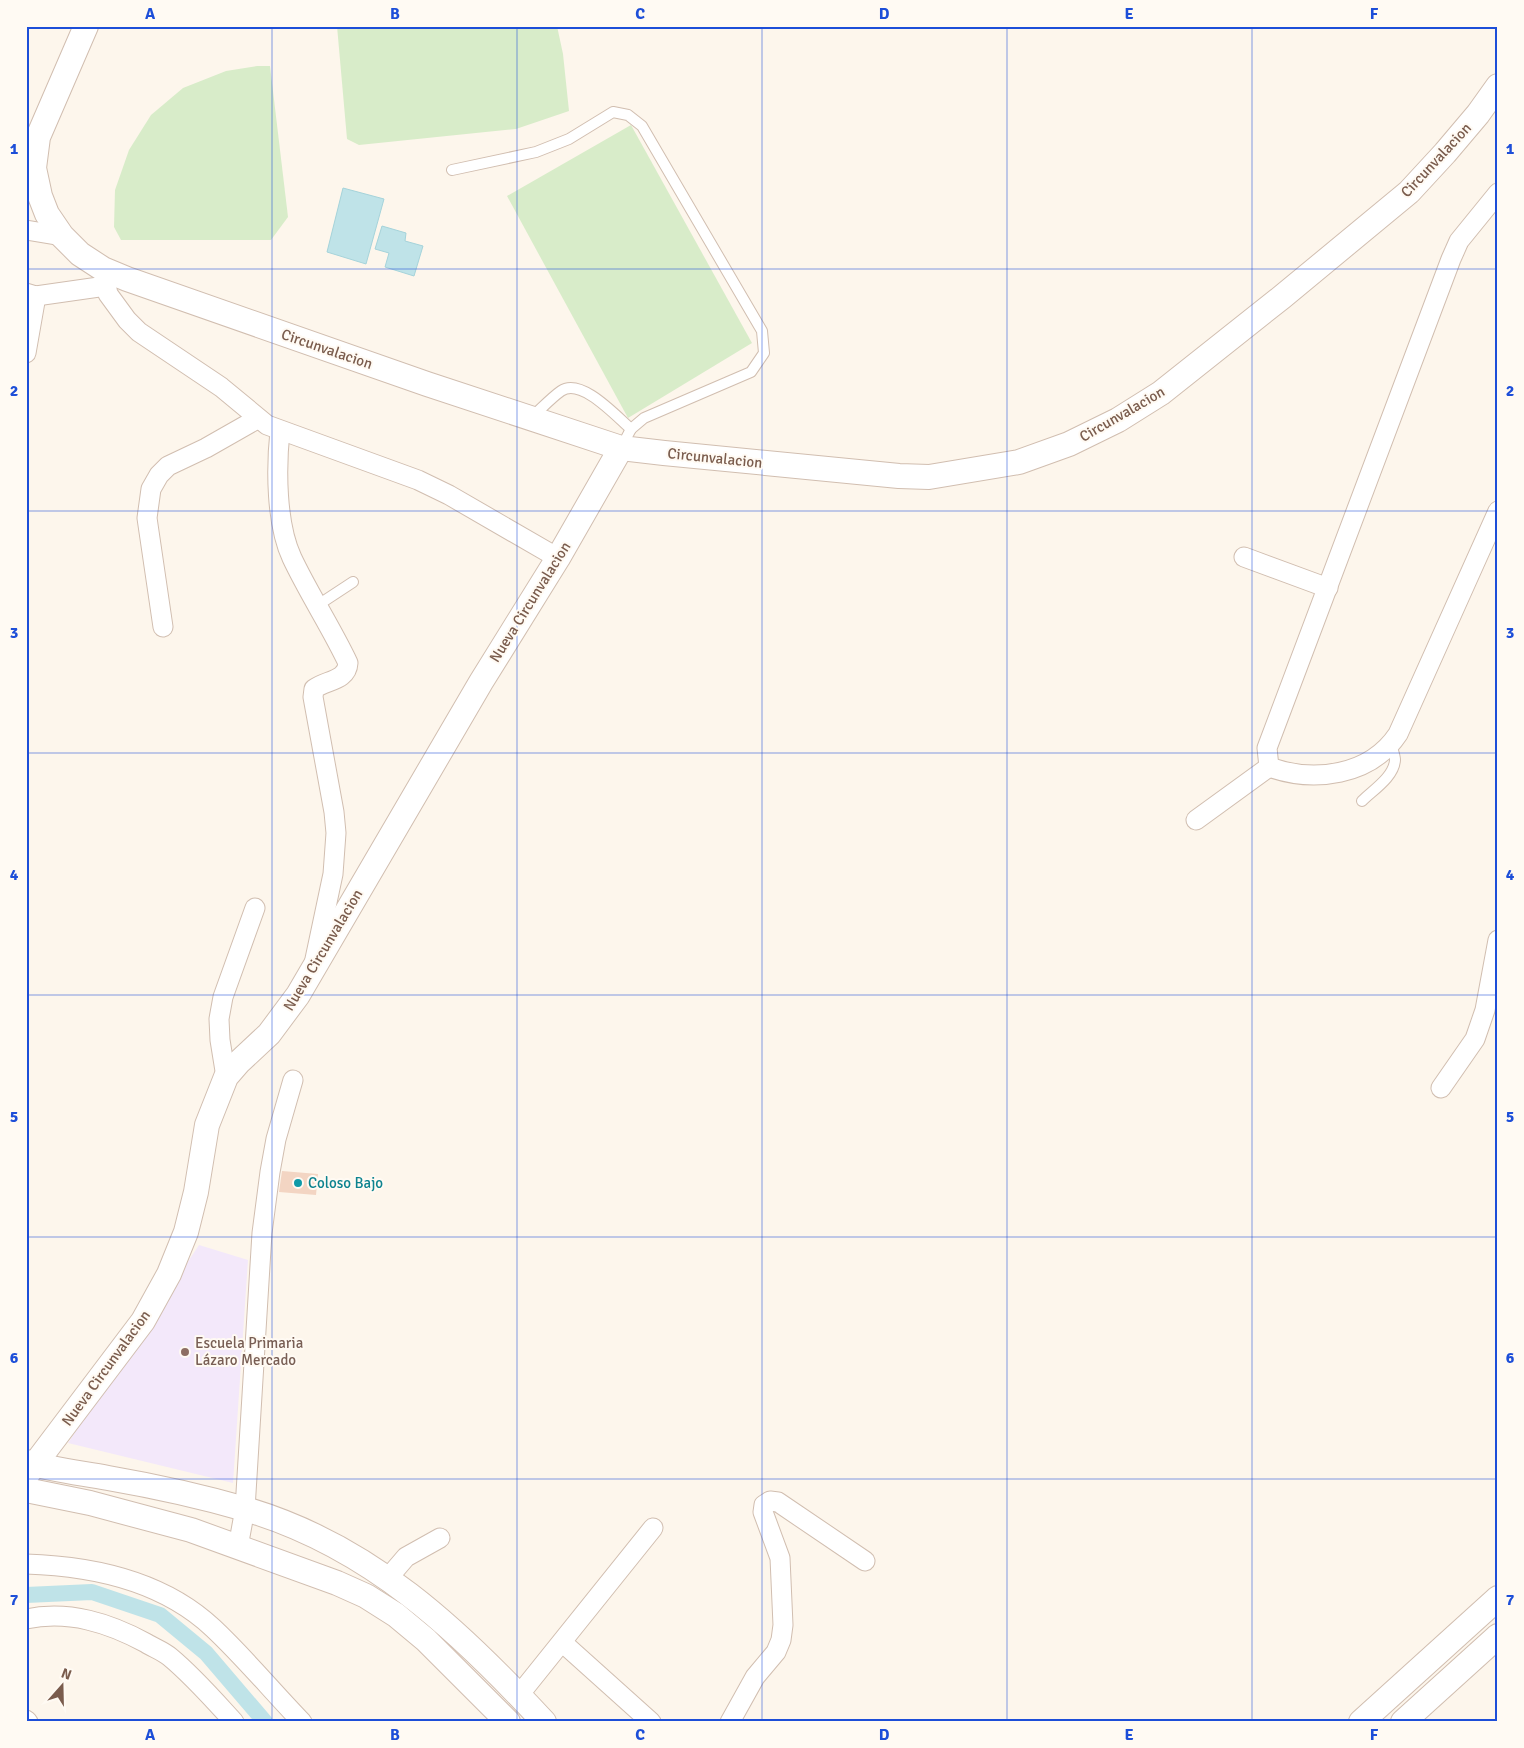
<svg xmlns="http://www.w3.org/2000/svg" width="1524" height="1748" font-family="Signika,sans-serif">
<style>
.education{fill:#f3e8fa}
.green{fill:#d8ecc9}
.water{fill:#bfe3e8;stroke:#a5d3da}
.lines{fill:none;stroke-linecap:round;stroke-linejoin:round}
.canal{stroke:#bfe3e8;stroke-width:16}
.building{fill:#f3d5c3}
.service-casing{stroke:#d1beb0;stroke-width:12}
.minor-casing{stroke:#d1beb0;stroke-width:21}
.tertiary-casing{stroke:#d1beb0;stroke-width:26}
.service{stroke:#fff;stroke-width:10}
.minor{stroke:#fff;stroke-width:19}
.tertiary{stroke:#fff;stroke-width:24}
.grid{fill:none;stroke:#1d4ed8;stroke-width:1;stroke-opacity:0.55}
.culture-dot{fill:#0f9aa8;stroke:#fffaf3;stroke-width:2}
.education-dot{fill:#8d6e63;stroke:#fffaf3;stroke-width:2}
.labels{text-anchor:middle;stroke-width:4;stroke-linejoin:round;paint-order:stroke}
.street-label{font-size:15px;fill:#7a5c4d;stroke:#fffaf3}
.culture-label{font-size:15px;fill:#0d838f;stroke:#fffaf3;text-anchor:start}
.education-label{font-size:15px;fill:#785e54;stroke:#fffaf3;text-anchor:start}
.neatline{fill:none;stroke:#1d4ed8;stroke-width:2}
.grid-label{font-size:16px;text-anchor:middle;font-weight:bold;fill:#1d4ed8}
</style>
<rect width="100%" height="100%" fill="#fdf6ec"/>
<path class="education" d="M199 1245 248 1260 233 1483 68 1443Z"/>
<g class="green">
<path d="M337 26H557L563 54 569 111 516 129 359 145 347 139Z"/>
<path d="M257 66H270L288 217 271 240H121L114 227 115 190 129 150 151 115 183 88 226 71Z"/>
<path d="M631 125 752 343 628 418 507 196Z"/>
</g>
<g class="water">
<path d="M343 188 384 199 366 264 327 252Z"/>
<path d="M382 226 406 233 405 241 423 246 414 276 385 267 389 253 375 249Z"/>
</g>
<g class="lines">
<path class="canal" d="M26 1595 92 1592 160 1615 206 1653 265 1722"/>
</g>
<path class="building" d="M282 1171 318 1174 316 1195 279 1192Z"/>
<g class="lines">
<g class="service-casing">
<g id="service">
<path d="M452 170 536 152 569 139 613 112 628 115 642 126 762 331 764 353 751 372 644 418 631 429 621 448"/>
<path d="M532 417C541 409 551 398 561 391 581 377 616 416 631 429"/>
<path d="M318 605 353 582"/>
<path d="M1362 801C1373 790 1394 777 1395 760 1395 755 1392 749 1391 744"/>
</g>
</g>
<g class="minor-casing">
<g id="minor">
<path d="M1498 193 1459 241 1451 259 1267 748 1269 767C1314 783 1370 776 1398 734L1498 511"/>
<path d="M26 230 62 236"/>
<path d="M103 269 108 294 127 320 139 332 221 387 267 425 418 480 449 495 558 558"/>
<path d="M26 293 36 296 106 286"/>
<path d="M26 353 36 296"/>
<path d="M280 431C276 468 276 524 292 558 309 594 331 627 348 663 347 681 326 680 314 689L313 697 334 812 336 833 333 874 315 959"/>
<path d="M1244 557 1328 588"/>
<path d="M163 627 147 518 151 489 159 475 168 466 206 448 257 419"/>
<path d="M1196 820 1269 767"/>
<path d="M226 1077 220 1040 219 1019 223 997 255 908"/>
<path d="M1441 1088 1475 1039 1485 1010 1498 940"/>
<path d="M238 1547 245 1509 262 1233 270 1172 276 1139 293 1080"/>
<path d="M26 1564C92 1566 163 1581 213 1628 244 1657 272 1691 302 1722"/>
<path d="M388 1578 406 1557 440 1538"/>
<path d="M26 1619C69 1610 109 1623 146 1643 154 1648 163 1651 170 1657 193 1676 213 1699 234 1722"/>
<path d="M563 1643 651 1722"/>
<path d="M519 1695 653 1528"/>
<path d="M26 1720 28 1722"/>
<path d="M730 1722 755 1677 776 1652 781 1640 783 1625 780 1558 763 1512 764 1505 770 1501 778 1502 865 1561"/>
</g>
</g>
<g class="tertiary-casing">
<g id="tertiary">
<path d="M86 26 38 137 34 168 40 196 47 214 62 236 80 254 103 269 127 279 427 384 621 448 664 453 899 476 929 477 1019 462 1069 444 1118 420 1161 393 1282 297 1409 192 1445 153 1478 114 1498 86"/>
<path d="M26 1462C53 1470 81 1473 108 1478 154 1486 200 1496 245 1509 369 1545 459 1630 544 1722"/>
<path d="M26 1476 143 1321 169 1274 186 1232 196 1192 207 1125 226 1077 239 1062 269 1034 298 995 481 682 558 558 621 448"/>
<path d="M26 1490 90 1503 191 1530 337 1583 366 1596 396 1615 426 1640 508 1722"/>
<path d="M1361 1722 1498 1598"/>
<path d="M1403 1722 1498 1636"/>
</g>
</g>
<use href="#service" class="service"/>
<use href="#minor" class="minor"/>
<use href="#tertiary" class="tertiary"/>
</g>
<path class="grid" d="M272 26V1722M517 26V1722M762 26V1722M1007 26V1722M1252 26V1722M26 269H1498M26 511H1498M26 753H1498M26 995H1498M26 1237H1498M26 1479H1498"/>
<circle class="culture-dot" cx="298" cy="1183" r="5"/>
<circle class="education-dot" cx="185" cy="1352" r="5"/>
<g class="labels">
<g class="street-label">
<text transform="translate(1436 160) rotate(-47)" y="5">Circunvalacion</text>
<text transform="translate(327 349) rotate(19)" y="5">Circunvalacion</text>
<text transform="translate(1122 414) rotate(-30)" y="5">Circunvalacion</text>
<text transform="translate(715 458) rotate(6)" y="5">Circunvalacion</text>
<text transform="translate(530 602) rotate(-58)" y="5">Nueva Circunvalacion</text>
<text transform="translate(323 950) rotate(-59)" y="5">Nueva Circunvalacion</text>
<text transform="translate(106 1368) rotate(-54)" y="5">Nueva Circunvalacion</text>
</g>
<g class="culture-label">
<text x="308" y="1188">Coloso Bajo</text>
</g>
<g class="education-label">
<text x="195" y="1348">Escuela Primaria<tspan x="195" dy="17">Lázaro Mercado</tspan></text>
</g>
</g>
<rect width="1524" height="1748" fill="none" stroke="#fffaf3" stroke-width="55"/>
<g transform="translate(62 1686) rotate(20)" stroke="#fffaf3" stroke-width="4" paint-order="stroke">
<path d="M0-4L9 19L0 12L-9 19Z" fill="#7a5c4d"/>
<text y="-8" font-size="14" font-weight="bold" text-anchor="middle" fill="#7a5c4d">N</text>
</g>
<rect x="28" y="28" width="1468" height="1692" class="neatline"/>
<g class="grid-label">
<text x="150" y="19">A</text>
<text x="395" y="19">B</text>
<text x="640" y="19">C</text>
<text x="884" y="19">D</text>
<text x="1129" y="19">E</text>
<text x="1374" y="19">F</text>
<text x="14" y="154">1</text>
<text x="1510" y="154">1</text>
<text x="14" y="396">2</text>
<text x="1510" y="396">2</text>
<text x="14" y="638">3</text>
<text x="1510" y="638">3</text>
<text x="14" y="880">4</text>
<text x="1510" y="880">4</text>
<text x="14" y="1122">5</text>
<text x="1510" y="1122">5</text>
<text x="14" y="1363">6</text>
<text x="1510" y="1363">6</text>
<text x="14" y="1605">7</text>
<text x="1510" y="1605">7</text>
<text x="150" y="1740">A</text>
<text x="395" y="1740">B</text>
<text x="640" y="1740">C</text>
<text x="884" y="1740">D</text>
<text x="1129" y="1740">E</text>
<text x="1374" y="1740">F</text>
</g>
</svg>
